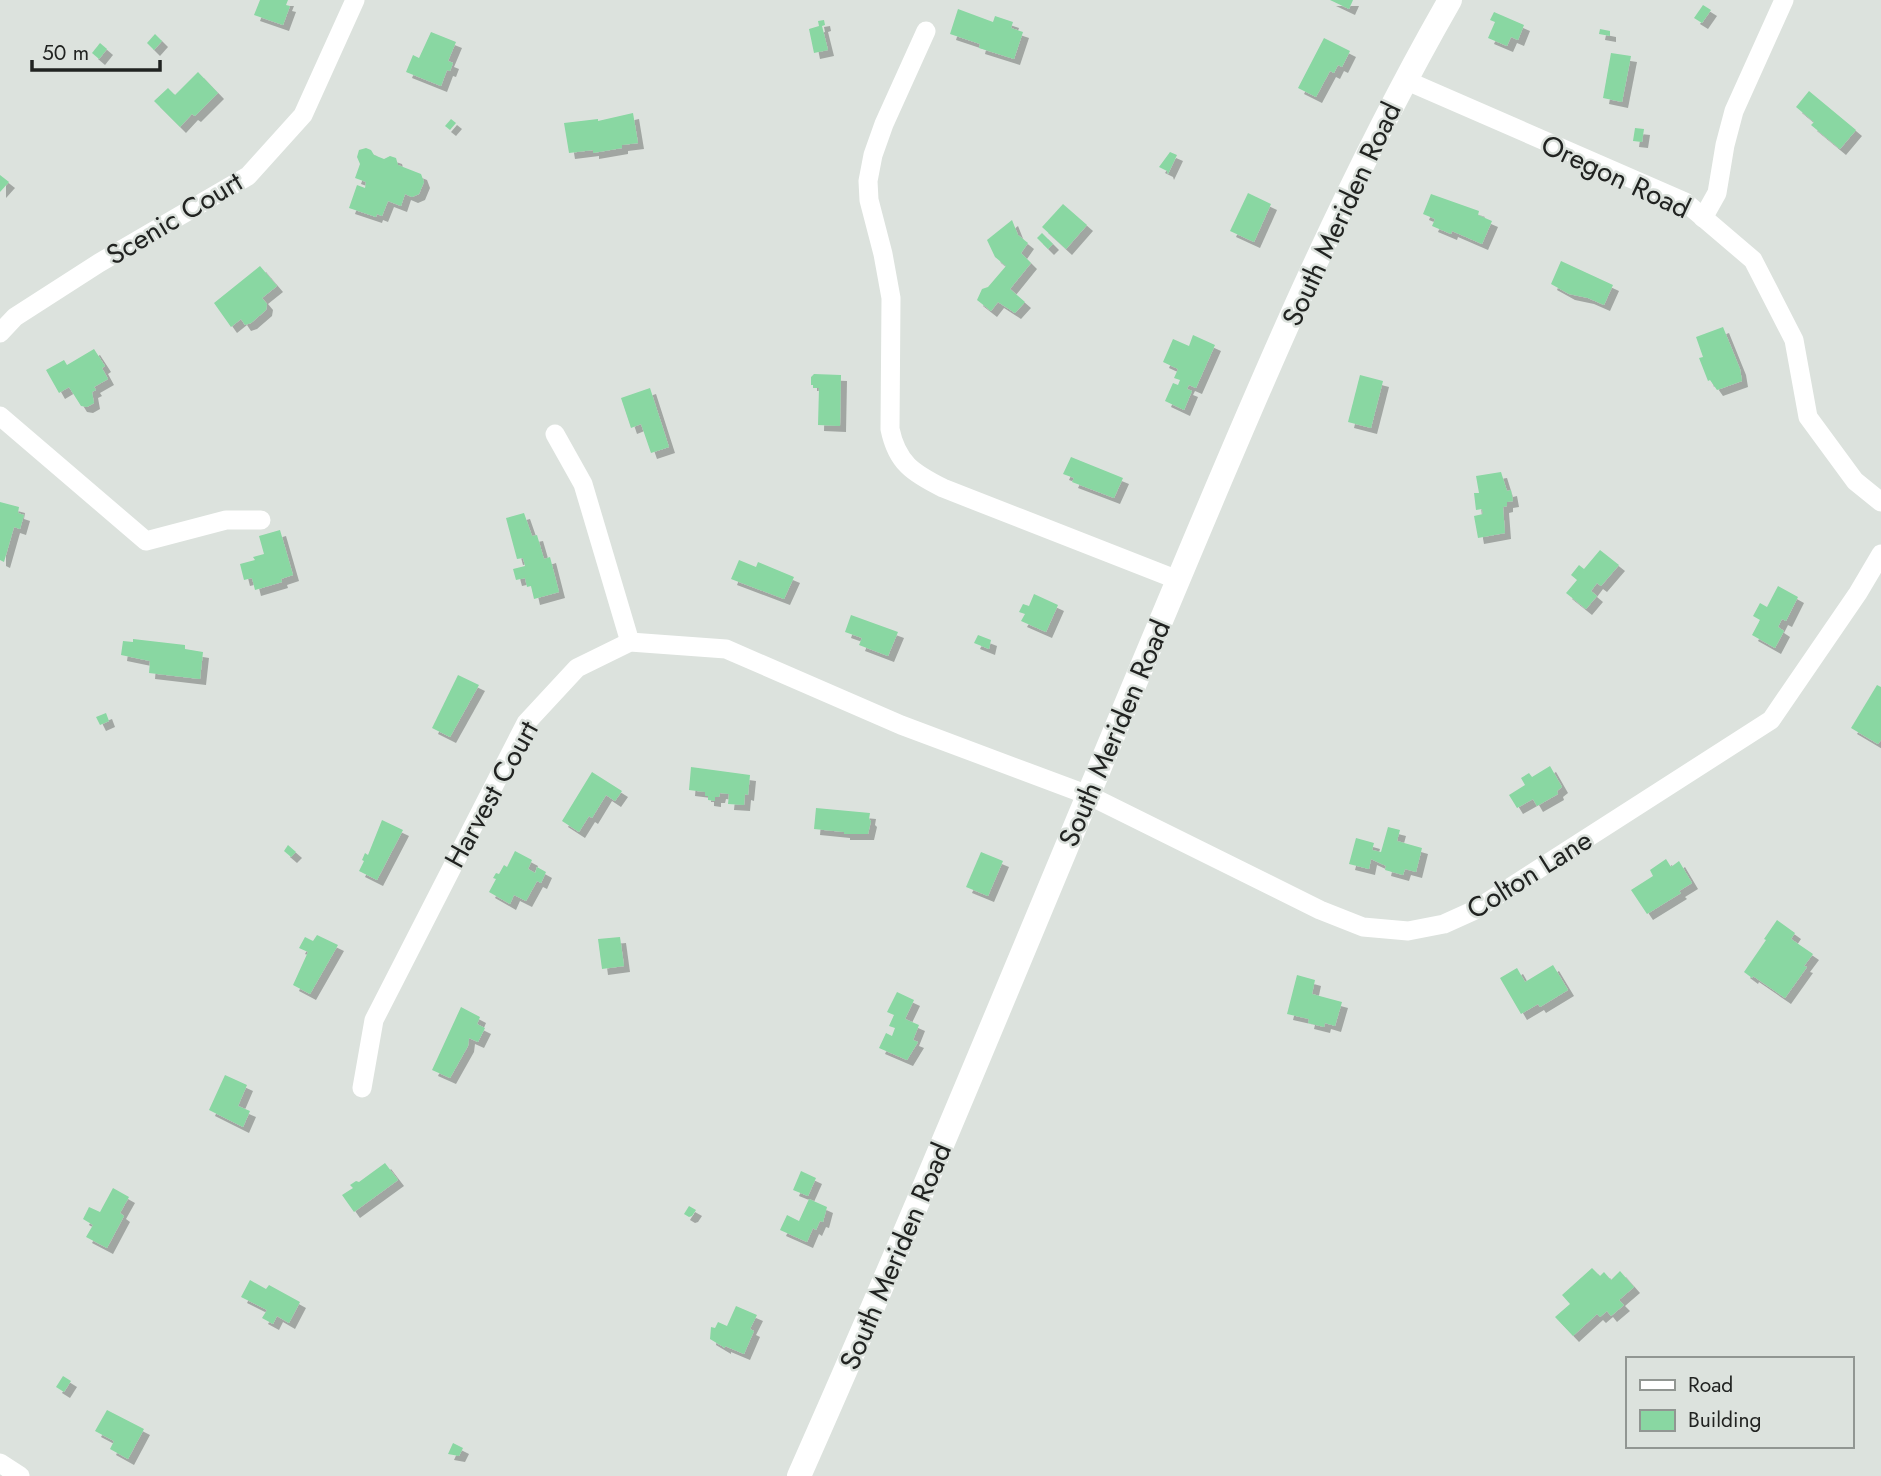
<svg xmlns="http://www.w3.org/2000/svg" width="1881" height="1476" font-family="Jost,sans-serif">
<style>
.building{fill:#89d7a2;filter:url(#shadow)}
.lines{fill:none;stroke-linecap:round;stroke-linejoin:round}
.minor{stroke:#fff;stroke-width:19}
.major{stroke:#fff;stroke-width:24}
.labels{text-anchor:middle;stroke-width:5;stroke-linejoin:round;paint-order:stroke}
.street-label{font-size:28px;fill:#212321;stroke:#dce2dd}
</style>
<defs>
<filter id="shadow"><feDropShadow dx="6" dy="6" stdDeviation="0" flood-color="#0004"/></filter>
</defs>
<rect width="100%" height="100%" fill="#dce2dd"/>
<g class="building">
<path d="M260 0H288L286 5 290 6 283 25 254 15Z"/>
<path d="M1330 0H1353L1349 9Z"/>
<path d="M1703 5 1711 10 1702 23 1694 18Z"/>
<path d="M958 9 993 22 995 16 1013 22 1011 28 1023 32 1014 59 979 48 980 44 950 34Z"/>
<path d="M1494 12 1524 25 1518 40 1511 37 1507 46 1488 38 1495 22 1490 20Z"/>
<path d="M824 20 825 25 822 26 828 50 814 53 809 29 819 26 818 21Z"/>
<path d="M1600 29 1610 31V36L1599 34Z"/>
<path d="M431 32 456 42 448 61 453 63 450 71 447 70 441 86 406 72 413 55 419 58Z"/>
<path d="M155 34 162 41 154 50 147 43Z"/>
<path d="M1324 38 1350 51 1342 67 1338 65 1334 73 1330 71 1316 97 1298 88Z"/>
<path d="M100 43 107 49 99 59 92 53Z"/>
<path d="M1611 53 1631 56 1622 102 1603 98Z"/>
<path d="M198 72 218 93 195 116 192 114 180 127 154 101 168 88 175 95Z"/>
<path d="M1809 91 1856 130 1840 149 1811 125 1814 122 1796 107Z"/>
<path d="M633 113 638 143 622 145V148L593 153V150L569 153 564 123 598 119V121Z"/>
<path d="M451 119 456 123 450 130 445 126Z"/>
<path d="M1635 128 1644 129 1642 142 1633 141Z"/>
<path d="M366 148 371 150 374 155 384 159 390 156 396 158 398 165 421 174 424 182 419 194 412 197 405 194 401 206 388 201 382 216 377 214 376 217 349 208 357 185 365 188 366 182 355 178 360 164 357 157 359 150Z"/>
<path d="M1170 152 1177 155 1168 174 1167 171 1159 167Z"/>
<path d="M0 175 9 182 0 192Z"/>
<path d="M1248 193 1271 204 1254 242 1230 231Z"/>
<path d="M1431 194 1479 211 1478 215 1492 221 1482 244 1452 231 1451 234 1432 226 1435 219 1423 214Z"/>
<path d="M1063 204 1087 225 1066 249 1042 227Z"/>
<path d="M1012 220 1018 235 1028 243 1021 253 1031 263 1010 289 1025 302 1015 313 998 302 991 311 977 300 982 289 988 287 1006 266 995 257 987 240Z"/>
<path d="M1042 233 1053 244 1048 249 1037 238Z"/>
<path d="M1561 261 1613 285 1604 305 1588 298 1569 294 1551 284Z"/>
<path d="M260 266 277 286 262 298 267 304 266 310 251 323 245 325 241 319 231 327 214 303Z"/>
<path d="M1723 327 1740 369 1742 381 1717 390 1710 380 1708 381 1699 358 1703 357 1696 337Z"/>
<path d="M1193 335 1215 345 1196 388 1189 385 1187 389 1192 391 1184 410 1165 401 1173 383 1178 385 1180 380 1174 378 1178 369 1163 362 1173 339 1189 346Z"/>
<path d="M94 349 105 366 102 368 108 379 94 387 96 390 92 392 94 403 87 407 81 406 69 387 59 393 46 370 64 360 67 365Z"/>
<path d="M814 374 841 375 840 426 818 425 819 388H813V385H811V377Z"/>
<path d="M1360 375 1383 381 1371 428 1348 422Z"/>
<path d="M650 388 669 447 651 453 641 424 631 428 621 398Z"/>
<path d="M1071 457 1123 478 1114 498 1072 482 1074 478 1063 474Z"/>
<path d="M1501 472 1507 491 1511 490 1513 501 1507 502V506L1503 507 1505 533 1478 538 1474 516 1483 514 1482 509 1476 510 1474 493H1479L1476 476Z"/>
<path d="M0 502 19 507 18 513 24 515 20 529 14 527 4 562 0 560Z"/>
<path d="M524 513 532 536 537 535 544 559 550 557 559 592 534 599 531 586 527 587 525 578 516 580 513 569 525 566 523 558 517 559 506 518Z"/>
<path d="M280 530 293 575 281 579 282 582 255 590 252 578 244 580 240 564 255 560 253 557 264 554 259 536Z"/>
<path d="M1600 550 1619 565 1601 586 1597 583 1591 591 1597 596 1586 609 1566 593 1577 580 1571 575 1579 565 1584 569Z"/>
<path d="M739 560 756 567 758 562 794 577 784 599 731 579Z"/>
<path d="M1778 586 1798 597 1786 621 1782 619 1778 627 1784 631 1775 648 1752 635 1760 620 1753 616 1760 603 1767 607Z"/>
<path d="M1034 594 1058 605 1046 632 1021 621 1025 614 1019 612 1023 604 1029 606Z"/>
<path d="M851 615 898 632 888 656 859 645 862 638 845 632Z"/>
<path d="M978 635 991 640 989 649 974 643Z"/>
<path d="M133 639 185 645V649L203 652 200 679 149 673 150 661 121 655 123 641 133 642Z"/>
<path d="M458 675 479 685 450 737 432 728Z"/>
<path d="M1877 685 1881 687V740L1878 744 1851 728Z"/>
<path d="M106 713 109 721 100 725 96 717Z"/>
<path d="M1550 766 1562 787 1557 791 1558 794 1537 806 1533 799 1517 808 1509 795 1525 785 1521 778 1529 773 1532 777Z"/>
<path d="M691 767 750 775 748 795 745 794 744 805 728 804 729 794 720 793 719 797H715V801L708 800V796H705V792L689 790Z"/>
<path d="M592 772 622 791 615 801 606 795 592 818 589 816 579 832 562 821Z"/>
<path d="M816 808 870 813 869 819 871 821 868 834H844V832L814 829Z"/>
<path d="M382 820 403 830 377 880 359 871 364 861 362 860 365 853 368 855Z"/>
<path d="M1388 827 1400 830 1397 841 1422 848 1416 872 1405 869 1403 875 1385 870 1386 866 1371 859 1369 869 1349 864 1356 838 1374 843 1372 850 1381 852Z"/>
<path d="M288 845 296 852 291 857 284 851Z"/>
<path d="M515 851 532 860 528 869 535 873 537 867 546 872 541 883 537 881 526 901 514 895 510 904 489 892 496 879 493 878 496 873 499 874 504 865 507 867Z"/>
<path d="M981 852 1003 861 988 896 966 887Z"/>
<path d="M1666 859 1671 867 1679 861 1692 883 1679 891 1681 893 1647 914 1631 890 1653 876 1650 870Z"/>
<path d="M1777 920 1795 933 1791 939 1813 954 1804 966 1807 967 1785 998 1753 976 1752 978 1744 972 1766 940 1764 939Z"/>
<path d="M317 935 338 945 310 994 293 985 308 952 299 948 305 937 313 941Z"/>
<path d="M620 937 624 966 602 969 598 939Z"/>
<path d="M1553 965 1568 990 1540 1007 1538 1004 1521 1014 1500 978 1517 968 1525 982Z"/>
<path d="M1297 975 1315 980 1312 994 1342 1002 1335 1026 1325 1023 1324 1027 1308 1023 1309 1019 1287 1014Z"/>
<path d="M897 992 914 1000 905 1019 919 1025 913 1040 918 1042 907 1060 879 1048 886 1033 892 1036 895 1028 889 1026 894 1015 887 1012Z"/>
<path d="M461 1007 480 1017 477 1024 485 1028 478 1042 469 1038 468 1046 450 1078 432 1070Z"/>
<path d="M225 1075 247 1085 238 1106 250 1111 243 1127 209 1110Z"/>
<path d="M385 1163 398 1180 354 1212 342 1195 353 1188 350 1185 356 1181 359 1182Z"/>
<path d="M801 1171 816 1178 808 1196 793 1190Z"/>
<path d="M113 1188 129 1197 120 1213 124 1216 107 1248 86 1237 93 1225 83 1219 89 1207 100 1212Z"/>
<path d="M809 1199 827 1207 823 1222 820 1221 816 1230 813 1228 807 1242 780 1230 787 1215 799 1221Z"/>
<path d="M689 1206 696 1210 692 1216 689 1217 684 1214Z"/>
<path d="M1592 1268 1600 1276 1604 1272 1611 1280 1620 1271 1634 1287 1619 1300 1624 1305 1611 1316 1607 1311 1600 1317 1597 1314 1573 1336 1555 1317 1570 1304 1562 1295Z"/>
<path d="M250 1280 266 1289 269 1285 300 1302 289 1323 277 1316 273 1324 262 1318 267 1310 241 1297Z"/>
<path d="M736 1306 757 1315 750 1329 754 1331 744 1354 725 1346V1348L710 1339 711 1327 715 1328 718 1322 727 1326Z"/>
<path d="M63 1376 71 1381 64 1392 56 1387Z"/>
<path d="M107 1410 144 1429 128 1459 110 1449 114 1441 95 1431Z"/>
<path d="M453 1443 463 1448 459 1456 448 1454Z"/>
</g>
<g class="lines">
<g class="minor">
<path d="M926 31 884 124 873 155 868 181 869 200 883 254 891 298 890 429C897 463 913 473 943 488L1178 580"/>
<path d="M1405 80 1685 202 1753 260 1794 340 1808 417 1855 481 1881 502"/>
<path d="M1703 218 1717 193 1725 145 1734 111 1784 0"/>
<path d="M0 333 15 317 99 263 248 176 303 115 355 0"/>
<path d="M0 416 146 541 226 520H261"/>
<path d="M555 434 583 484 630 642"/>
<path d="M362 1088 374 1020 526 723 577 668 630 642 726 649 901 725 1088 795 1320 910 1363 927 1408 931 1444 924 1475 910 1771 720 1858 593 1881 554"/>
<path d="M0 1463 20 1476"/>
</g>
<path class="major" d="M799 1476C922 1199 1036 919 1153 640 1244 423 1333 204 1450 0"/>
</g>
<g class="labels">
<g class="street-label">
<text transform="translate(1616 176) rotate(25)" y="10">Oregon Road</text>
<text transform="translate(1341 214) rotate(-65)" y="10">South Meriden Road</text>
<text transform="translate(174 218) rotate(-31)" y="10">Scenic Court</text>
<text transform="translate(1114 733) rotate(-67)" y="10">South Meriden Road</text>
<text transform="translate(491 794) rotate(-61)" y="10">Harvest Court</text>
<text transform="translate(1529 874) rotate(-32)" y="10">Colton Lane</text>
<text transform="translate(895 1256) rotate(-67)" y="10">South Meriden Road</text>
</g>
</g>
<rect x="1626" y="1357" width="228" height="91" fill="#dce2dd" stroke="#919692" stroke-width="2"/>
<rect x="1640" y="1380" width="35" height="10" fill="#ffffff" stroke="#919692" stroke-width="2"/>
<text x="1688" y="1392" font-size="21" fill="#212321">Road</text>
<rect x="1640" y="1410" width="35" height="21" fill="#89d7a2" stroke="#919692" stroke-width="2"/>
<text x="1688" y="1427" font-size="21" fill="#212321">Building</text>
<path d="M32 60v10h128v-10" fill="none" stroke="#212321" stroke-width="3.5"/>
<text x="42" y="60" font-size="21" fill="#212321" stroke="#dce2dd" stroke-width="5" paint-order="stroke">50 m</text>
</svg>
